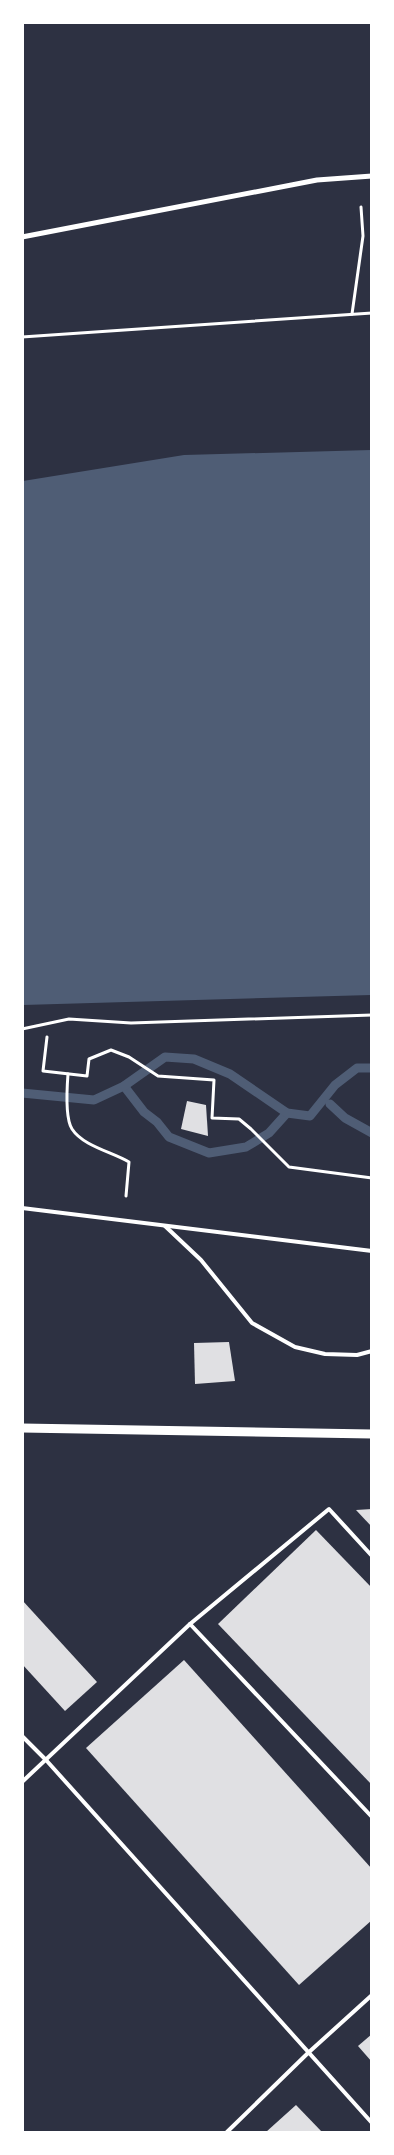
<svg xmlns="http://www.w3.org/2000/svg" width="394" height="2155" font-family="Rubik,sans-serif">
<style>
.water{fill:#4f5d75}
.lines{fill:none;stroke-linecap:round;stroke-linejoin:round}
.stream{stroke:#4f5d75;stroke-width:9}
.building{fill:#e0e0e3}
.path{stroke:#fff;stroke-width:3}
.service{stroke:#fff;stroke-width:4}
.minor{stroke:#fff;stroke-width:5}
.tertiary{stroke:#fff;stroke-width:9}
</style>
<rect width="100%" height="100%" fill="#2d3142"/>
<path class="water" d="M371 450V995L23 1005V481L184 455Z"/>
<g class="lines">
<g class="stream">
<path d="M124 1086 144 1112 157 1122 169 1137 209 1153 246 1147 269 1133 287 1113"/>
<path d="M22 1093 94 1100 124 1086 165 1057 194 1059 230 1074 287 1113 310 1116 335 1085 357 1068H372"/>
<path d="M330 1104 345 1118 372 1133"/>
</g>
</g>
<g class="building">
<path d="M187 1101 206 1105 208 1136 181 1129Z"/>
<path d="M229 1342 235 1381 195 1384 194 1343Z"/>
<path d="M372 1509V1527L356 1510Z"/>
<path d="M316 1530 372 1588V1785L218 1624Z"/>
<path d="M22 1600 97 1682 65 1711 22 1664Z"/>
<path d="M184 1660 372 1869V1920L299 1985 86 1748Z"/>
<path d="M372 2034V2062L358 2046Z"/>
<path d="M296 2105 322 2132H266Z"/>
</g>
<g class="lines">
<g class="path">
<path d="M352 314 363 236 361 207"/>
<path d="M22 337 372 313"/>
<path d="M22 1029 69 1019 131 1023 372 1015"/>
<path d="M47 1037 43 1071 87 1076 89 1059 111 1050 129 1057 158 1076 214 1080 212 1118 239 1119 251 1129 289 1167 372 1178"/>
<path d="M68 1074C67 1087 65 1118 72 1129 83 1146 112 1152 129 1162L126 1196"/>
</g>
<g class="service">
<path d="M22 1208 372 1251"/>
<path d="M165 1226 201 1260 252 1323 295 1347 325 1354 357 1355 372 1351"/>
<path d="M190 1624 372 1817"/>
<path d="M22 1736 46 1760 372 2123"/>
<path d="M22 1782 190 1624 329 1509 372 1556"/>
<path d="M227 2132 308 2053 372 1995"/>
</g>
<path class="minor" d="M22 237 317 180 372 176"/>
<path class="tertiary" d="M22 1428 372 1434"/>
</g>
<rect width="394" height="2155" fill="none" stroke="#ffffff" stroke-width="48"/>
</svg>
